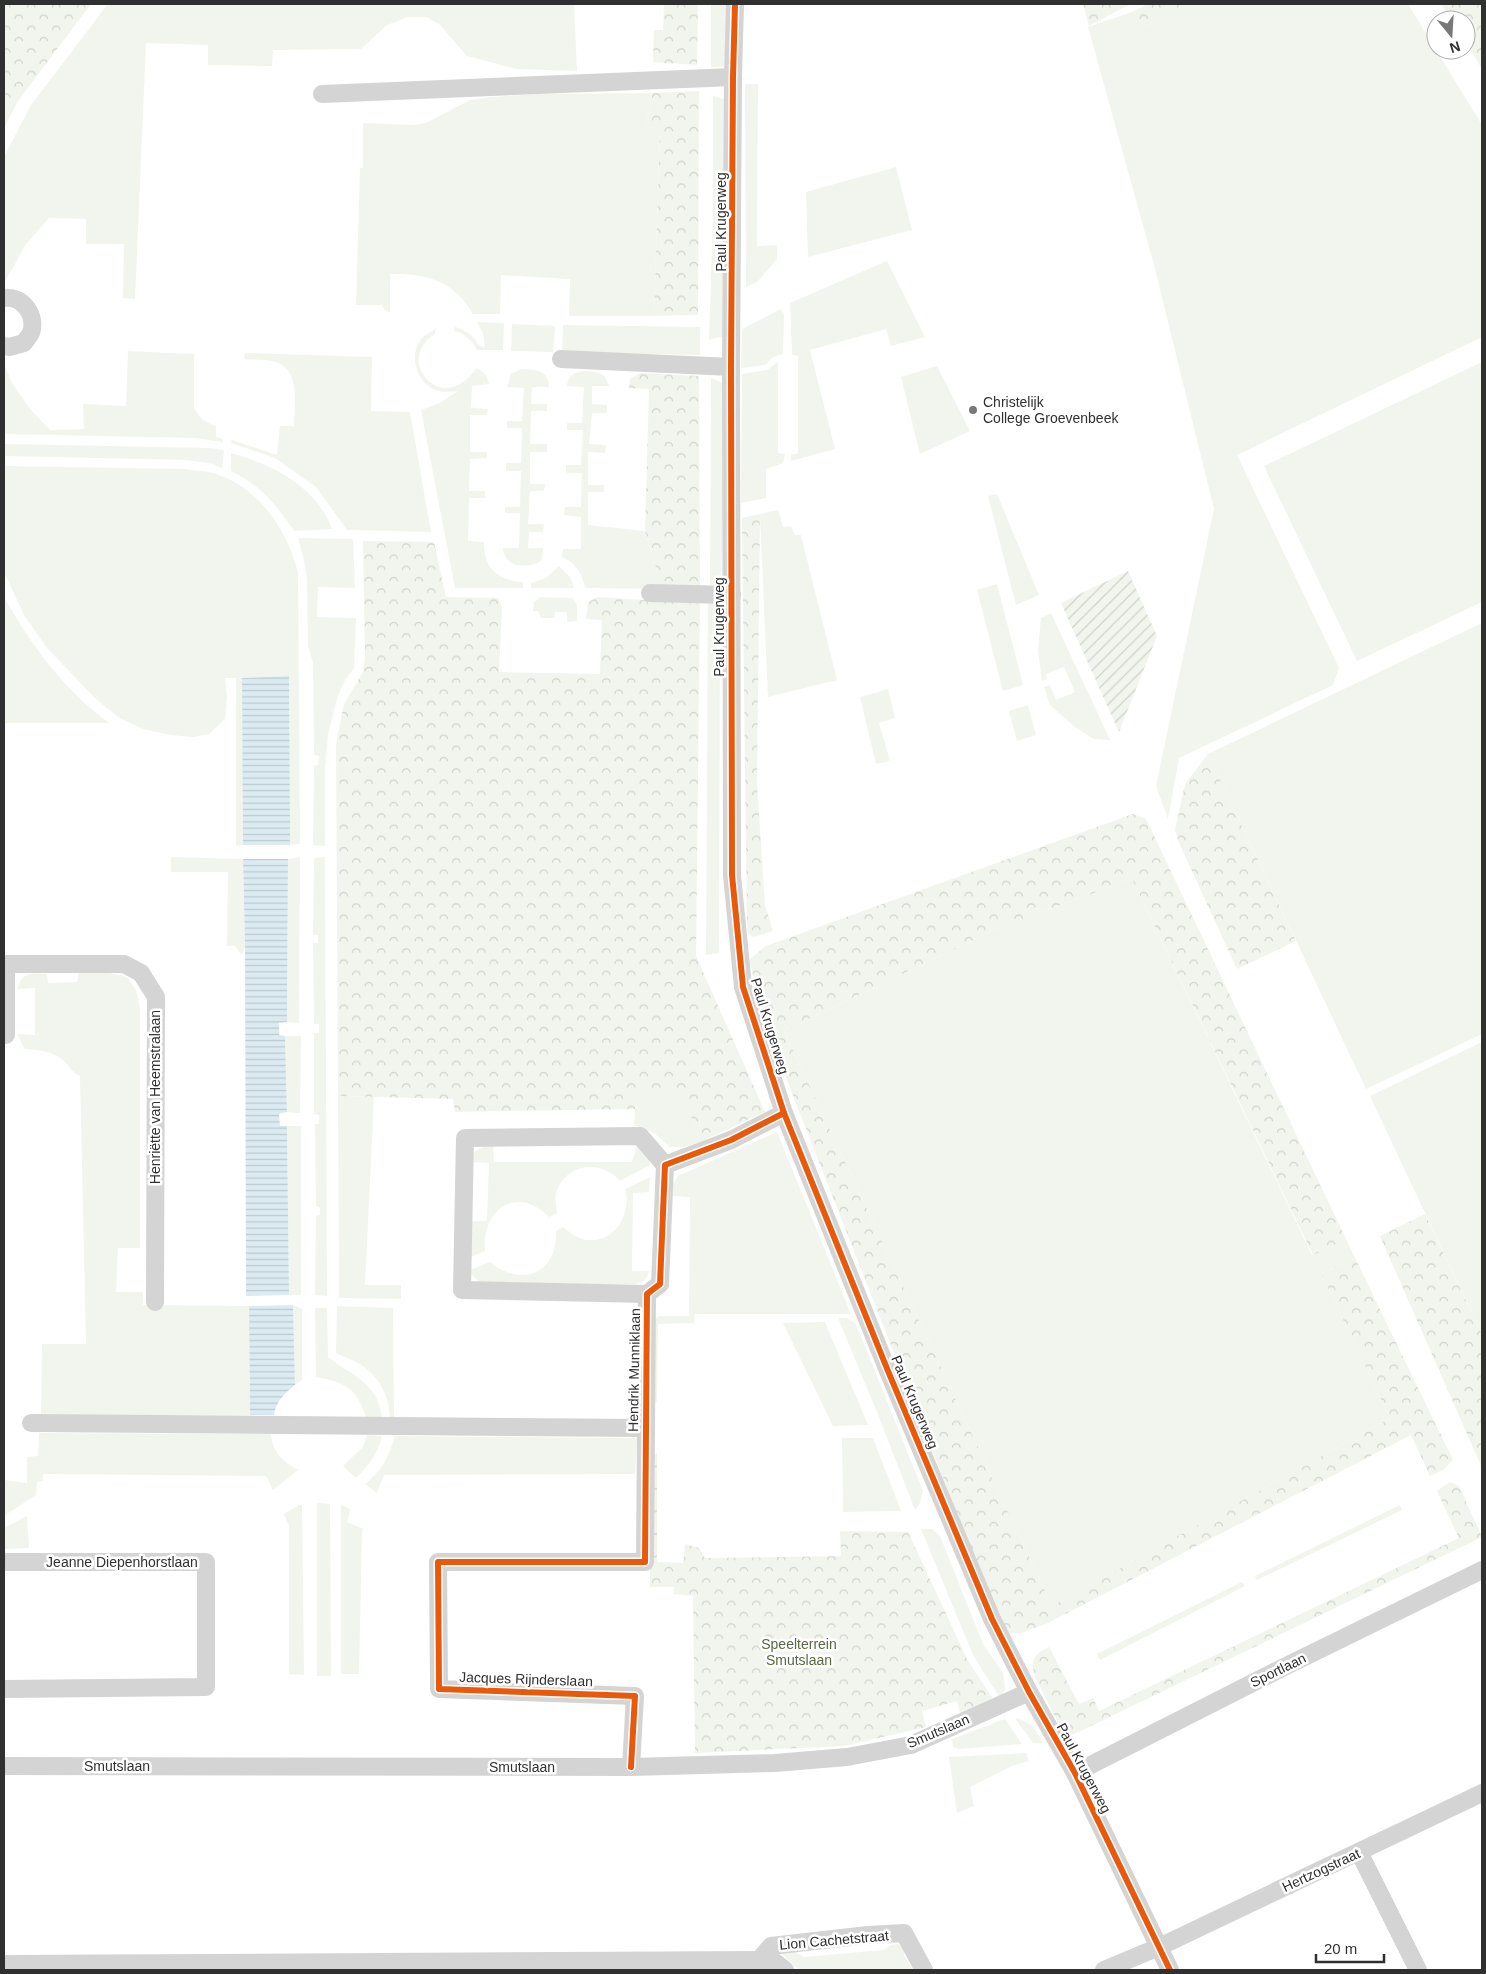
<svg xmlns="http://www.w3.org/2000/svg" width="1486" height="1974" font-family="Arial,sans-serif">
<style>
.grass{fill:#f2f5ed}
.forest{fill:url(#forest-crowns)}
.garden{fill:url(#garden-furrows)}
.water{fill:url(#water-rules)}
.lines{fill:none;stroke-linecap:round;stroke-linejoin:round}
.minor{stroke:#d4d4d4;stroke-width:18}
.cycleway-casing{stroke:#fff;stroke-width:9}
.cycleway{stroke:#e8590c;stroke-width:6}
.poi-dot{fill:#787878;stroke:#fff;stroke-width:2}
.labels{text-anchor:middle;stroke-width:5;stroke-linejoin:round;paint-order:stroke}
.street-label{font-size:14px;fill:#303030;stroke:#fff}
.poi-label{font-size:14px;fill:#303030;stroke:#fff;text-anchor:start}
.park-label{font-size:14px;fill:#57693f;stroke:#fff}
</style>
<defs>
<pattern id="forest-crowns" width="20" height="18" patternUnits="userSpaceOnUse" patternTransform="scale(1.25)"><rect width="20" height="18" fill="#f2f5ed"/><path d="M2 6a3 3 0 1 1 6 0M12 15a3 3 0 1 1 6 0" fill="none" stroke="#d0d2cc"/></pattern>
<pattern id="garden-furrows" width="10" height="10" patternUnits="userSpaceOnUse" patternTransform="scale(1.25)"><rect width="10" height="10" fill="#f2f5ed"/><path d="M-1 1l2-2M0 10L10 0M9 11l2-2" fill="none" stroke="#d0d2cc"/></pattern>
<pattern id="water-rules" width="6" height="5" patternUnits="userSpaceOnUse" patternTransform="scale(1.25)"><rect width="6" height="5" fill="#dbebf1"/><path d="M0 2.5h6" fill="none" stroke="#bccacf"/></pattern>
</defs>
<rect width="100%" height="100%" fill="#fff"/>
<g class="grass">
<path d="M108 4H574L577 71 517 69 467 56 440 25 427 17H408L387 25 361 49 273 50 272 66 208 65V45L146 43 135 299 123 298 124 244H86V219L49 218 26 244 6 280H4V157L31 105Z"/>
<path d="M711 4H727L728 67H711Z"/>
<path d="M1186 4H1408L1482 125V337L1237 455 1339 668 1333 685 1179 758 1168 819 1156 786 1214 509 1154 265 1088 27 1132 12 1145 27Z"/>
<path d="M745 84H758L757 246 777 245V259L757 282 746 287Z"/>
<path d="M652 93 646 127 660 128 654 316H569L570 279 501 275 500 314H473C455 281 426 273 390 274V313L384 309 382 305H356L360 168H363V123L415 125 426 123 470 100 491 97 538 94Z"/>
<path d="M713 96 727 100 724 336 709 340 713 217Z"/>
<path d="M18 101 4 128V107Z"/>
<path d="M896 167 912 230 808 257 806 192Z"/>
<path d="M887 261 925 337 891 346 886 329 810 350 835 449 791 461V454H798V356L792 355 790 303Z"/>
<path d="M781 309 784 314 783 354 773 357 765 365 741 368 742 329Z"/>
<path d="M477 322 504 323 503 350H477C473 341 465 333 454 331L455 327C465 329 475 337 479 346L485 347 483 333Z"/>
<path d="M512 324 555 326 553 352 511 351Z"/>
<path d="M563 325 700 327V355L562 352Z"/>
<path d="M435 329V334C392 361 444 418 476 368 485 372 487 376 489 384L472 386 471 408 488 409 487 415H470V452H487V458L470 459 469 491H485V498H469L468 541 484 542C484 569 497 580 523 582V588H455L421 410 440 403 458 391C449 392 439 393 431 388 415 378 409 353 422 338 425 335 431 332 435 329Z"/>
<path d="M128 351 194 354V408C199 418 206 423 216 426V437L223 439V442L196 438 4 434V364L12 383 30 409 50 430 84 429 83 404 126 406Z"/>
<path d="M245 353 372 357 371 411 410 412 431 532 347 530 316 487 275 458 231 443 232 440 277 455 280 426H294C294 404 302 367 272 361 264 359 253 360 244 359Z"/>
<path d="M778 362V453L785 454 783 463 766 469V498L741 503 742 374 767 370Z"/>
<path d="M1482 362V602L1357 661 1264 466Z"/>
<path d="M937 366 970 431 920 454 901 377Z"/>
<path d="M521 369C536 370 548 369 549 387H532L531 404H547V411H531L530 444H547V452H530V484H545L544 491H530L528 524H544L543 532H529L528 548H543L542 559 538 563C522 568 505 567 503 548H519L520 513H505V507H520L521 471H506V463H521L522 428H507V421H522L524 388 507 387 511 374Z"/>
<path d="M584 371C598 372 605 372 609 386H592V404L607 405V413H592L589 444 606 445 605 453 588 452V485H604V492H588V525L645 531 659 578 679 589 585 588C582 573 576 563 562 557L563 549H581V517L564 515 565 507H581L582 473H566V465H581L583 430H567V423H582L584 387 567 386C568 375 575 372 584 371Z"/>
<path d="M711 378 726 384 721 583 710 585Z"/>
<path d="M4 444 211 448 224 450 222 468 213 464 187 460 4 456Z"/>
<path d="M231 453C273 465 316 486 332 529L294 531C275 503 261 486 231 471Z"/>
<path d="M4 466 187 469C196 471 205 471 214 473 259 488 286 528 298 572L300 844 290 845 288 770 243 845 236 846V678H225L227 697 225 719 209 734 193 737 171 735 143 729 118 717 96 699 47 648 24 615 4 572Z"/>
<path d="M997 494 1039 595 1016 605 988 496Z"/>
<path d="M778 510 783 527 791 526 795 535H801L837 680 768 697 760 514Z"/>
<path d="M298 538 353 539 355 588 318 587 317 617 356 618 354 668 345 680 338 695 328 734 325 769V846L313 845 314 766 318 765 319 756 314 755 313 663 308 646 307 580 304 560Z"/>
<path d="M559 566 570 577 574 588H531V583L546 578Z"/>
<path d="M997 584 1023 685 1003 691 977 590Z"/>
<path d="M4 597C30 644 65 691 109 723H4Z"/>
<path d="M541 597 572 598 577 605V621L567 622V612H555L554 618H541L538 611H533L534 602Z"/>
<path d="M720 600 719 953 706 955 708 601Z"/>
<path d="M1051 613 1110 740 1094 739 1075 727 1050 705 1044 687 1050 685 1056 700 1075 692 1064 667 1046 674 1047 679 1042 681 1038 651 1041 618Z"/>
<path d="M1482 623V1034L1366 1089 1208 754Z"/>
<path d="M888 689 895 718 879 723 890 761 876 764 860 697Z"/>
<path d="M1028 705 1036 735 1017 741 1009 711Z"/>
<path d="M171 857 243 859 245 947 242 955 235 946H227L228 872H171Z"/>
<path d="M300 857 299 1023 287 1022 288 859Z"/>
<path d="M325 857 327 1296 315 1295 316 1216 320 1215V1207L316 1206 315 1124H319V1115L314 1114V1033H319V1024H314L313 943H318V935H313L314 858Z"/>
<path d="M1132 879 1312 1255 1346 1239 1355 1258 1321 1274 1390 1418 1052 1606 784 1031 998 928Z"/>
<path d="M79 971 105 972 127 977 136 990 140 1008V1248H118L116 1292H143V1305L249 1306 250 1415H41L42 1344H86L80 1076C71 1072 70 1066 63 1060 53 1051 38 1050 25 1049L17 1034 35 1035V988L18 989C20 972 34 973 47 974L48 983 77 982Z"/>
<path d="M285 1036H301L300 1113 287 1112Z"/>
<path d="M1482 1042V1334L1370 1096Z"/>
<path d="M641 1089H678L688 1108 700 1142 685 1147H670L654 1133 634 1125 635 1109Z"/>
<path d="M338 1096 374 1097 365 1285H401V1299L339 1298Z"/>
<path d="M287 1126H301V1295H289Z"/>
<path d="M777 1132 851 1314H695L694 1323 658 1324 657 1402 653 1404 651 1321 659 1316H689L690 1197 672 1196V1186L678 1176Z"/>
<path d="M493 1146 494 1162H632L637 1146C647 1149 649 1154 650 1165L620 1181C602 1160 568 1162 557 1190 554 1197 556 1205 557 1213L549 1217C517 1184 481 1210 485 1251L469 1258 472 1221H487L489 1163 469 1162C473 1149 481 1147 493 1146Z"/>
<path d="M650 1177 649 1192 633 1193 632 1271H649C647 1280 643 1282 635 1284H484C477 1280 473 1278 470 1270L490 1262C521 1288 558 1274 556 1231L563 1227C568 1230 573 1236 579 1238 610 1249 633 1217 625 1189Z"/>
<path d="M293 1305 302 1309V1380L295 1385Z"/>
<path d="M337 1306 393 1308 394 1417H390C389 1394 378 1375 358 1363 351 1359 343 1357 336 1353Z"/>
<path d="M315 1308H327L328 1357C353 1377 378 1382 382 1418L366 1417C357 1388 345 1382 316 1377Z"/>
<path d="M838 1318H847L856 1324 923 1491 920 1503 915 1510 877 1412Z"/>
<path d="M825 1322 868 1425 833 1426 783 1323Z"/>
<path d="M39 1433 271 1434C273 1454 282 1460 298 1470L273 1490 266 1476 43 1474V1481L37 1482 36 1495 4 1516V1480L27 1483V1457L38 1456Z"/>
<path d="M367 1435 382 1436C377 1455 369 1465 356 1478L343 1466 363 1447Z"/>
<path d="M395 1436 637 1438 635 1474 384 1475 377 1493 365 1484C382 1471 389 1456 395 1436Z"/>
<path d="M842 1438H873L901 1511 843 1512Z"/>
<path d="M317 1503 330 1504 331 1676H317Z"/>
<path d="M299 1505H302L304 1675 289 1674V1526L284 1514Z"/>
<path d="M341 1505 350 1509 347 1522 363 1529 362 1533 359 1674H341Z"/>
<path d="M1400 1505 1402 1510 1257 1580 1255 1576Z"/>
<path d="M27 1516 29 1548 4 1549V1528Z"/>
<path d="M921 1529H932L940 1536 983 1644 1003 1673 1005 1690 1000 1698 973 1655Z"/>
<path d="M1242 1582 1245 1586 1100 1660 1097 1654Z"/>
<path d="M1015 1718C1030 1721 1037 1730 1043 1743H1033Z"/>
<path d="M1005 1719 1022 1744 959 1749 953 1747 952 1739Z"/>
<path d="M1026 1753 1029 1761 1012 1766 970 1787 974 1806 957 1813 949 1757Z"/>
<path d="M898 1944 904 1948V1955L913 1970H799L782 1954 793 1951 804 1957 884 1950 891 1945Z"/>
</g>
<g class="forest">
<path d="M4 4H91L18 101 4 107Z"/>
<path d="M664 4H698L697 65 653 62 654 30H663Z"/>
<path d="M1083 4H1130L1089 26Z"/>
<path d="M1148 4H1186L1145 27 1132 12Z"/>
<path d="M1441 4H1482V69L1466 43V20H1451Z"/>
<path d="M699 91 698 315 654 316 660 129 646 127 652 93Z"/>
<path d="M640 373 699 376 700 590 679 589 659 578 645 531 649 389 629 388 630 379Z"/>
<path d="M760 514 757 783 765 905 773 931 754 937 749 935 747 929 742 518Z"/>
<path d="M363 541 434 542 446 597 498 598 502 608 499 672 600 674 602 620 586 619 588 602 598 597 644 600 700 601 696 956 765 1112 700 1142 688 1108 677 1089H642L635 1109 455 1112 453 1099 338 1096 336 744 344 704 363 672 365 655Z"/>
<path d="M1208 754 1296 941 1237 969 1179 843 1175 830 1185 784Z"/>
<path d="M1133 814 1146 819 1346 1239 1313 1255 1132 879 998 928 784 1031 1052 1606 1390 1418 1321 1274 1355 1258 1453 1460 1443 1470 1430 1476 1411 1435 1048 1623 1021 1633 1008 1634 989 1595 768 1032 749 960 766 946Z"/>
<path d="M1425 1214 1482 1334V1468L1380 1236Z"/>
<path d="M657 1453V1562L683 1563 685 1544 699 1548 705 1558 841 1556 840 1531 908 1532 967 1659 995 1702 961 1716 957 1701 922 1711 926 1727 844 1746 695 1753 693 1596 674 1594V1587H650V1460Z"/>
<path d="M1450 1482 1459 1486 1482 1537 1066 1738 1035 1677C1030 1660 1034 1654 1049 1647L1079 1704 1093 1698 1099 1711 1459 1538 1437 1491Z"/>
</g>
<path class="garden" d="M1128 571 1157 636 1119 732 1061 603Z"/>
<g class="water">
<path d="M289 676 290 845H243L242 678Z"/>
<path d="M243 859H288L287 1022 279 1023V1035L285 1036 287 1112 279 1114 280 1126H287L289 1295 246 1296 245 947Z"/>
<path d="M293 1305 295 1385C284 1394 276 1401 274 1415H250L249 1306Z"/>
</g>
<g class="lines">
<g class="minor">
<path d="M735 4 733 77 731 367 732 875 743 987 784 1113 888 1371 992 1619 1029 1692 1075 1773 1170 1970"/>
<path d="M322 94 733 77"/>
<path d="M4 298C22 295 37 315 31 333 29 336 26 340 24 343L9 347 4 346"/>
<path d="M561 359 731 367"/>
<path d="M650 593 732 595"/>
<path d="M4 964H124L141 973 156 997 155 1302"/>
<path d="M4 1035H6V964"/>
<path d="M647 1294 462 1290 465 1138 640 1136 665 1165"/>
<path d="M31 1423 646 1428"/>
<path d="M4 1562H206V1687L4 1689"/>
<path d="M4 1766 631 1767 775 1763 847 1757 911 1745 1029 1692"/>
<path d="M631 1767 635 1696 439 1689 438 1562H645L647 1294 660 1284 665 1165 731 1140 784 1113"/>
<path d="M1075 1773 1280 1669 1482 1570"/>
<path d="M1359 1852 1418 1970"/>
<path d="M759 1960 771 1946 868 1935 904 1933 924 1970"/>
<path d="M4 1964 759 1960 775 1962 785 1970"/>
<path d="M1104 1970 1159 1947 1482 1793"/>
</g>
<g class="cycleway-casing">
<g id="cycleway">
<path d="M735 4 733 77 731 367 732 875 743 987 784 1113 888 1371 992 1619 1029 1692 1075 1773 1170 1970"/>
<path d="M631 1767 635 1696 439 1689 438 1562H645L647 1294 660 1284 665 1165 731 1140 784 1113"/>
</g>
</g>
<use href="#cycleway" class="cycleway"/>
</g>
<circle class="poi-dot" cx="973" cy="410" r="5"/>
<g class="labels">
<g class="street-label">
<text transform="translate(721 222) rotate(-90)" y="5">Paul Krugerweg</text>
<text transform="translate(719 627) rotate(-90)" y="5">Paul Krugerweg</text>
<text transform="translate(770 1026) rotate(73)" y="5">Paul Krugerweg</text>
<text transform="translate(155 1097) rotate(-90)" y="5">Henriëtte van Heemstralaan</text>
<text transform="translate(634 1370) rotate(-89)" y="5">Hendrik Munniklaan</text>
<text transform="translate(915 1402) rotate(67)" y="5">Paul Krugerweg</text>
<text x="122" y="1567">Jeanne Diepenhorstlaan</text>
<text transform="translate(1278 1670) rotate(-26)" y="5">Sportlaan</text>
<text transform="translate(526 1679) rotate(2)" y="5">Jacques Rijnderslaan</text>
<text transform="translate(938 1731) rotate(-23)" y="5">Smutslaan</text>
<text x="117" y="1771">Smutslaan</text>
<text x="522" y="1772">Smutslaan</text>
<text transform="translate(1084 1768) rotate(62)" y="5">Paul Krugerweg</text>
<text transform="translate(1321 1870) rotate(-25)" y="5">Hertzogstraat</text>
<text transform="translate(834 1940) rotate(-5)" y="5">Lion Cachetstraat</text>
</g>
<g class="poi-label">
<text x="983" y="407">Christelijk<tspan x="983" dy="16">College Groevenbeek</tspan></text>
</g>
<g class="park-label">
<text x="799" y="1649">Speelterrein<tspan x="799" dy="16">Smutslaan</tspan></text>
</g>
</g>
<rect width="1486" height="1974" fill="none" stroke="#303030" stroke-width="10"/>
<g transform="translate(1451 35) rotate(162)"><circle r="24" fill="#ffffff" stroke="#acacac"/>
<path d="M0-4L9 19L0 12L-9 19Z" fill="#787878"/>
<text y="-8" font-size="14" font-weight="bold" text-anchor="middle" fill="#303030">N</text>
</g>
<path d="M1316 1954v8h68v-8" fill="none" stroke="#303030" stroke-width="2.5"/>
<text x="1324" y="1954" font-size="15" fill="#303030" stroke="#ffffff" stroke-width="4" paint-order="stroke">20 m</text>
</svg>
